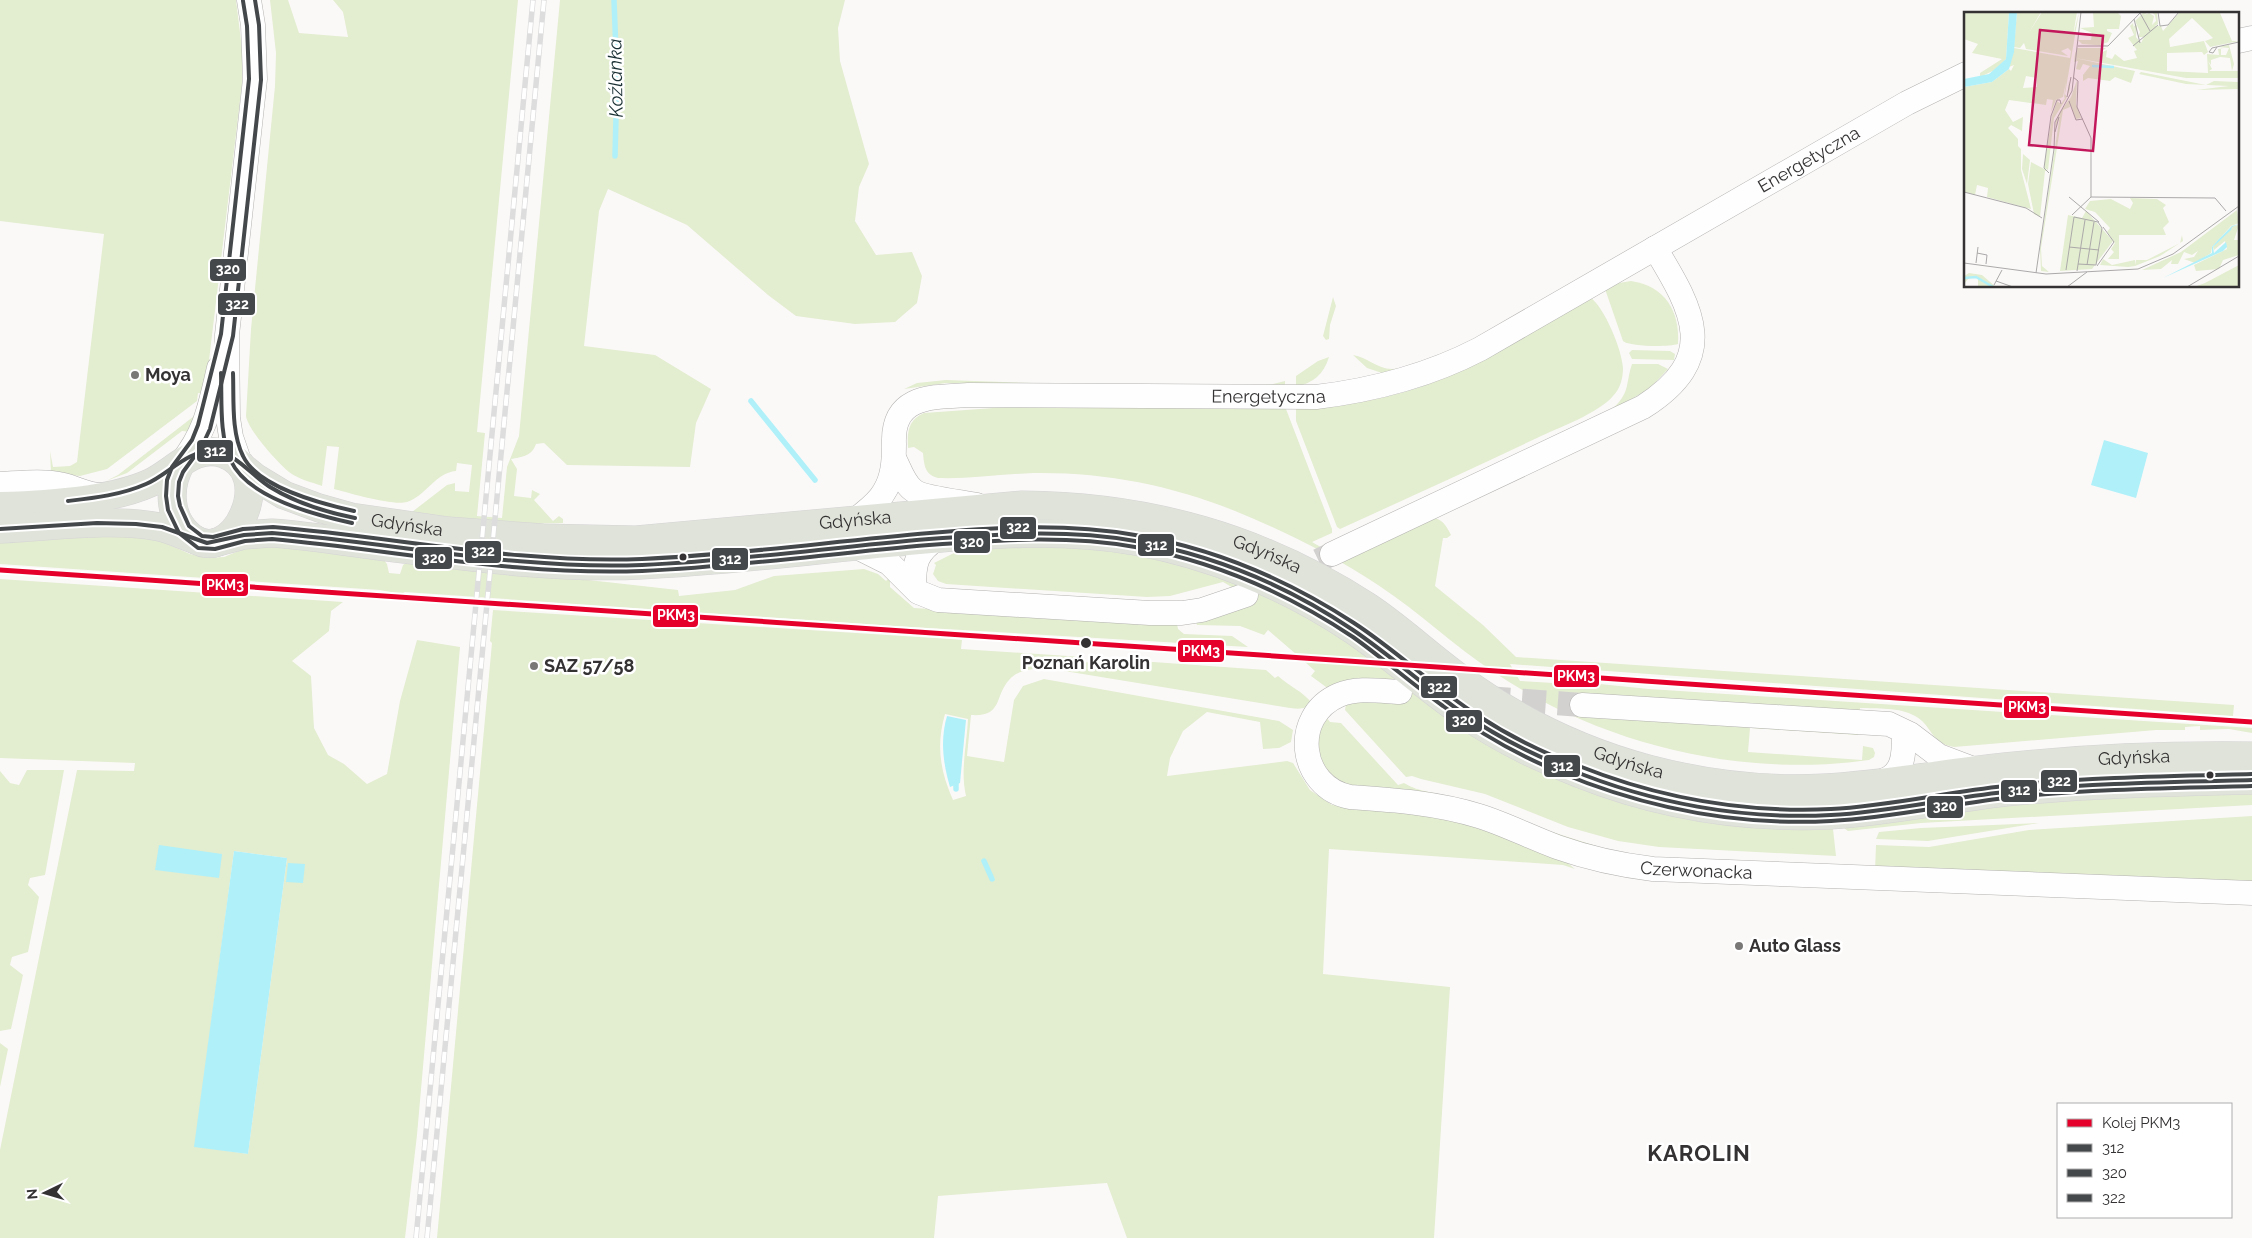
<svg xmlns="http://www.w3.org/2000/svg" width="2252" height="1238" font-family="Raleway,sans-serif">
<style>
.green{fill:#e3edd0;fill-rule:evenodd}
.water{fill:#b0f0f9}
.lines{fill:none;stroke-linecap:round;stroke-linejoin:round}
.stream{stroke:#b0f0f9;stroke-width:5.5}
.minor-tunnel{stroke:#d3d1d0;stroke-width:24;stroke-dasharray:24 12;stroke-linecap:butt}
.minor-casing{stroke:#b3b2b0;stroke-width:25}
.major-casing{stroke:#d5d4d4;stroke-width:29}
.minor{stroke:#fefefe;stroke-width:24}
.major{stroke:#dfe3da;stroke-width:28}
.rail-casing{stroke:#ddd;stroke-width:5.5}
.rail{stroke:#fff;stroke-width:4;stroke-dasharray:11;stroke-linecap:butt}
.bus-1-casing{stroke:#fff;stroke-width:8}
.bus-2-casing{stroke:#fff;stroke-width:8}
.bus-3-casing{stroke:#fff;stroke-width:8}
.bus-1{stroke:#45484a;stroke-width:4}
.bus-2{stroke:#45484a;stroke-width:4}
.bus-3{stroke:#45484a;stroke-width:4}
.rail-1-casing{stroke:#fff;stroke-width:9}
.rail-1{stroke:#e4002b;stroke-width:5}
.poi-dot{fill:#7a7877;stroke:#fff;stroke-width:2}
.bus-dot{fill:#343232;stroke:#fff;stroke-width:2}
.labels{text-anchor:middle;stroke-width:5;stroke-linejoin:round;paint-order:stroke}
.street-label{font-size:18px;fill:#343232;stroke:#fff}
.poi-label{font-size:18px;font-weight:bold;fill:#343232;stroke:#fff;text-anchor:start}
.stop-label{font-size:18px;font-weight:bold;fill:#343232;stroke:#fff}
.water-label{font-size:19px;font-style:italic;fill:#1b3134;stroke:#fff}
.district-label{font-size:22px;font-weight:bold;letter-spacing:1px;fill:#343232;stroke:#fff}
.inset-river{fill:none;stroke:#b0f0f9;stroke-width:2.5}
.inset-road{fill:none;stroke:#aba9a9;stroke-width:1}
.view{fill:#c2185b;fill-opacity:0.15;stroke:#c2185b;stroke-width:2.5}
.inset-edge{fill:none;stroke:#343232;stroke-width:2.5}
.line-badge{stroke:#fff;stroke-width:2}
.badge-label{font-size:14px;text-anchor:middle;font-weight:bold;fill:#fff}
</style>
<rect width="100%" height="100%" fill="#fbf9f8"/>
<g class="green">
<path d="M0 0H236L242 49V84L205 394 198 393 197 401 107 469 80 476 51 473 50 451 53 467 70 466 77 462 104 234 0 221Z"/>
<path d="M270 0H288L299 33 348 37 343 12 333 0H518L477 432 485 433 477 516 502 518 507 467 519 436 560 0H845L838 28 840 61 869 164 859 187 855 221 876 255 912 252 922 276 917 303 895 322 855 324 796 316 768 295 687 225 608 189 599 211 584 346 655 355 711 389 696 423 690 467 567 465 544 443 536 444C532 456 522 457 511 459L517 469 514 496 531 498 532 490 540 494 534 500 553 521 559 516 563 519V523L524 524 412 515V512L447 485 455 483V491L469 492 472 465 457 463 456 471C435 473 426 496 407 502 393 506 349 493 334 489L339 447 327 446 322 486C311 482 298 479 289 472 277 462 248 430 246 416L251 329 275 86 276 53Z"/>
<path d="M1577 280 1515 318 1437 358 1385 374 1367 368 1353 355C1367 357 1377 369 1392 369 1435 368 1536 303 1577 280Z"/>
<path d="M1631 281C1665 286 1680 311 1678 344 1669 347 1630 347 1623 341L1605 289 1613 284Z"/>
<path d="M1333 297 1336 306 1330 325 1329 339 1326 340 1323 336Z"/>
<path d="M1590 297C1605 308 1622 350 1623 368 1623 379 1620 389 1613 396 1599 413 1558 428 1537 438 1471 469 1406 499 1340 529L1337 527 1296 421V409C1344 406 1392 399 1437 381 1491 360 1540 326 1590 297Z"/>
<path d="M1632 350 1670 351 1675 354 1674 360 1632 359 1629 353Z"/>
<path d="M1329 357C1324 374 1313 383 1296 387V376L1318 361Z"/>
<path d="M1632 364H1658L1668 369 1649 389 1610 411C1631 393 1625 385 1632 364Z"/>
<path d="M946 380 1063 384 1265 386 1285 381V388L1063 386 946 383 904 389 917 383Z"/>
<path d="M1034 405 1286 409 1332 529V533L1312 542 1343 560 1435 518C1444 521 1447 527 1451 535L1447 538H1443L1435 586 1483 625 1516 657 2234 705 2233 716 1510 664 1520 681 1571 684 1580 682 1649 689 2252 728V733L2229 729 2200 730V726L2185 727V730H2156L1954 747C1930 743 1932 725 1915 716 1899 707 1877 709 1860 708L1858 735 1750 728 1748 752 1862 760 1863 746 1873 748 1875 753 1874 757 1869 760C1741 778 1603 745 1495 673 1454 646 1419 612 1378 585 1334 556 1284 531 1235 511 1171 485 1103 472 1034 473 1002 474 970 479 938 478 925 475 924 465 923 453L914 447 908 448C907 432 908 420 924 413Z"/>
<path d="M198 413 192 432 182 431 127 473 106 481 118 475Z"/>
<path d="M100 534 147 535 190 554 207 558 224 557 248 547 267 544 384 560 387 564 389 573 400 574 403 565 407 562 500 570 678 590 679 596 735 590 774 576 864 569 878 574 886 581 890 577V587L914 608 1177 624 1178 629 1184 634 1232 636 1248 647 894 626 405 592 401 594 380 590 0 564V540Z"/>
<path d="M1081 546 1167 560 1253 589 1328 627 1478 736 1958 810 2073 798 2252 792V805L1921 823 1848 831 1844 828 1833 829 1836 856 1659 847 1618 841 1568 827 1485 794 1421 779 1412 776 1406 777 1345 710 1346 704 1351 702H1405L1326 687 1311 676 1315 671 1305 662 1364 665 1360 658 1297 655 1268 630 1264 635 1240 626 1197 625 1196 622 1227 613 1256 601 1223 582 1170 596 1147 597 946 584 938 581 933 574 936 565 934 563 964 548Z"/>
<path d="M0 579 343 602 331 611 329 631 292 661 311 676 314 728 328 755 344 764 367 784 387 774 400 701 417 640 460 647 417 1135 405 1238H0V1150L77 770 134 771 135 763 0 758ZM234 851 287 858 248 1154 195 1146Z"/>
<path d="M493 610 950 639 962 640 961 649 1083 657V662L1096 663 1097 658 1266 670 1275 678 1278 676C1289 686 1302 691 1311 702 1306 710 1299 709 1290 708L1046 668C1032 669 1019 669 1009 680 994 697 1003 717 971 715L967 756 1004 762 1014 700 1023 686 1044 679 1279 721 1293 730 1291 742 1279 748 1263 749 1260 722 1207 712 1183 731 1170 758 1167 776 1287 761 1293 763 1310 790 1332 805 1428 813 1481 826 1563 859 1575 869 1563 865 1329 849 1323 974 1450 987 1434 1238H1127L1107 1183 938 1196 934 1238H437L492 643 490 641ZM945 714 968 719C967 744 960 770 966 796L953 800C940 771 936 745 945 714Z"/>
<path d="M1327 718 1330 722 1341 723 1398 785 1404 783C1420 793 1437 792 1454 798 1515 820 1574 840 1636 858L1350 787C1344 784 1337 781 1332 777 1315 761 1314 737 1327 718Z"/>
<path d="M27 770H64L45 875 30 878 28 885 39 897 28 952 12 957 10 965 23 975 11 1029 0 1031V771L10 783 19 785Z"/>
<path d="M2252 816V885L1875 871 1876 845 1929 847 2029 830Z"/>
<path d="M2039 823 1928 841 1876 839 1879 832 1921 828Z"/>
<path d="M0 1043 8 1049 0 1087Z"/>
</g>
<g class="water">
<path d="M2104 440 2148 453 2136 498 2091 485Z"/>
<path d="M947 716 966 720 960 783 950 787C943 763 940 740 947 716Z"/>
<path d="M159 845 222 854 219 878 155 870Z"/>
<path d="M234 851 287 858 248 1154 194 1147Z"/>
<path d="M288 863 305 864 303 883 286 882Z"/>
</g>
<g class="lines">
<g class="stream">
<path d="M614 0 617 79 615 156"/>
<path d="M751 401 815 480"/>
<path d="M956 789V778"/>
<path d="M984 861 992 879"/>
</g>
<g class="minor-tunnel">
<path d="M1286 576 1332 554"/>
<path d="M1486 698 1582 705"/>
</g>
<g class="minor-casing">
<g id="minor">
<path d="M2238 41 2252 38"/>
<path d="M895 460C900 470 904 483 913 490 922 498 963 502 977 505"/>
<path d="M181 463C206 432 210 406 219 368"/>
<path d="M241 466 231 437 228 418 227 335 255 79 253 25 249 0"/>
<path d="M0 484C20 483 43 480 63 485 76 488 88 495 101 495"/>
<path id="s1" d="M857 519C866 511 878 503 884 492 893 478 894 461 894 444 892 395 931 397 968 395L1316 397C1374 390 1428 376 1480 349L1907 103 1966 74"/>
<path d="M853 545 889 563 918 592 938 600 1150 613H1182L1202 610 1246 595"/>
<path d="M1332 554 1643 407C1720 358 1694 312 1655 248"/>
<path d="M914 587C914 562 916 553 937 538"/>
<path id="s2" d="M1400 692C1380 691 1357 687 1339 695 1290 716 1299 787 1350 797 1394 800 1437 803 1479 816 1505 824 1530 837 1557 847 1588 858 1620 865 1653 869L2252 893"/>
<path d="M1582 705 1889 724 1910 734 1939 756 1976 770"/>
<path d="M1879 782C1905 776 1904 753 1904 732"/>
</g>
</g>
<g class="major-casing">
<g id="major">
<path id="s3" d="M241 466 256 478 284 495 319 508 351 517 448 531 543 538 636 540 1022 505C1149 506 1262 538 1368 607 1401 629 1429 656 1461 679 1517 720 1581 751 1648 769 1705 784 1764 791 1823 788 1884 785 1944 773 2004 767 2087 758 2169 755 2252 756"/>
<path d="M0 506C43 505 110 501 150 483 174 472 195 443 224 454 279 473 232 571 190 536 168 517 168 486 181 463"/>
<path d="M0 529C48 527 114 517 160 527 173 530 184 536 196 540"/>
<path d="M214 543 244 535 272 533C313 536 354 543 395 548 476 558 559 569 642 565 733 561 827 548 919 540 992 534 1062 528 1135 541 1212 555 1288 586 1353 630 1390 655 1423 685 1460 711 1496 737 1537 757 1578 773 1658 805 1745 819 1831 815 1889 811 1947 799 2005 792 2087 784 2169 782 2252 780"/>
</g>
</g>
<use href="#minor" class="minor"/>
<use href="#major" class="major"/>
<g class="rail-casing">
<g id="rail">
<path d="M416 1238 533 0"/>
<path d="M427 1238 544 0"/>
</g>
</g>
<use href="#rail" class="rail"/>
<g class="bus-1-casing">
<g id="bus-1">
<path d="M68 501C94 498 121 495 146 484 168 475 187 450 213 451 235 452 252 476 270 487 296 503 325 512 355 518"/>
<path d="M0 529 97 523 136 524 162 527 207 543 244 535 272 533C395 543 517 570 642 565 738 561 833 547 929 539 998 534 1067 529 1135 541 1213 555 1288 586 1353 630 1390 655 1423 685 1460 711 1494 735 1531 754 1569 769 1651 803 1742 820 1831 815 1889 812 1947 798 2005 792 2087 783 2170 782 2252 780"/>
</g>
</g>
<g class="bus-2-casing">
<g id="bus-2">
<path d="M243 1 247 26 249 79 221 334 198 425 192 440 172 467 167 480 166 496 168 510 179 533 198 548 215 549 245 541 272 539C395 550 517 576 642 571 738 567 833 553 929 545 998 540 1067 535 1135 547 1213 561 1287 593 1353 637 1384 659 1412 684 1443 706 1479 733 1518 755 1559 772 1645 808 1738 826 1831 821 1889 818 1947 805 2005 798 2087 789 2170 788 2252 786"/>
<path d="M221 373C222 401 219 435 231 461 248 498 315 515 352 523"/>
</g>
</g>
<g class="bus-3-casing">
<g id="bus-3">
<path d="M255 0 259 25 261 80 233 336 210 429 202 446 183 472 179 482 178 496 180 506 189 526 202 536 213 537 243 529 273 527C396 537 517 564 642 559 738 555 834 541 930 533 998 527 1067 523 1135 535 1213 548 1288 580 1354 623 1397 651 1434 687 1477 715 1509 736 1543 753 1579 766 1659 798 1745 813 1831 809 1889 806 1947 792 2005 786 2087 777 2170 776 2252 774"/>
<path d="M233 373C234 399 231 432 243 456 258 488 323 504 354 511"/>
</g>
</g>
<use href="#bus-1" class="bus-1"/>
<use href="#bus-2" class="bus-2"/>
<use href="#bus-3" class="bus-3"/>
<g class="rail-1-casing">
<path id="rail-1" d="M0 570 2252 722"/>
</g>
<use href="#rail-1" class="rail-1"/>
</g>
<g class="poi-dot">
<circle cx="135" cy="375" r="5"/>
<circle cx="534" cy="666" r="5"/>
<circle cx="1739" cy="946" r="5"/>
</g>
<g class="bus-dot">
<circle cx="683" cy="557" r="4.5"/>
<circle cx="1086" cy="643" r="6"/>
<circle cx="2210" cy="775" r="4.5"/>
</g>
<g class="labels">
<g class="street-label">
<text dy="6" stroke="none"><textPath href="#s1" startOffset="1091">Energetyczna</textPath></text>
<text dy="6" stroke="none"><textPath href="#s1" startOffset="492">Energetyczna</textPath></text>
<text dy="6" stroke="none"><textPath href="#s3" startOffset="629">Gdyńska</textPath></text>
<text dy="6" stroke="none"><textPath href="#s3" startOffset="179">Gdyńska</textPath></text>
<text dy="6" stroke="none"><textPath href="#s3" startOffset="1048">Gdyńska</textPath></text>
<text dy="6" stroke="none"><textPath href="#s3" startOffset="1978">Gdyńska</textPath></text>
<text dy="6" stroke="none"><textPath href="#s3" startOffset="1468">Gdyńska</textPath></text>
<text dy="6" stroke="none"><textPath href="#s2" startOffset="555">Czerwonacka</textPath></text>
</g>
<g class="poi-label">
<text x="145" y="381">Moya</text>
<text x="544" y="672">SAZ 57/58</text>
<text x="1749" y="952">Auto Glass</text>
</g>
<g class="stop-label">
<text x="1086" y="669">Poznań Karolin</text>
</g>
<g class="water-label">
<text transform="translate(615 78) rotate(-91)" y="7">Koźlanka</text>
</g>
<g class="district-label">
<text x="1699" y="1161">KAROLIN</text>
</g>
</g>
<g transform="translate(1964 12)">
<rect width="275" height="275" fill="#fbf9f8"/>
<path d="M0 0H45L42 47 35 56 16 65V61L38 47 8 41 14 32 0 27ZM53 0H77L66 19 78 0H113L109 24 115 0 101 82 103 85 105 69 106 77 102 87 90 106 84 158 80 156 88 104 93 89 97 92 101 86 100 85 102 70 99 85 92 88 87 100 89 88 83 87 82 93 45 88 41 98 49 110 59 105 58 119 47 113 44 116 54 127V134L57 137V158L67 197 23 185 24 176 13 173 11 183 0 180V75L28 70 45 57 47 59 50 53 45 55 50 36 106 46 107 39 104 36 97 39 104 44 62 37 60 31 56 36 50 35ZM62 64 73 66V75L59 76ZM129 0H153L157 4 155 17H143V19L148 21 144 30 139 32 143 34 118 32 114 28H127L128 21 116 16 130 15ZM180 0H184L180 3 185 1 190 4 188 13 192 9 191 3 187 0H193L194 12 191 14H197L199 19 216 0H260L256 1 268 29H275L246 35 241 29 249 26 228 6 205 27 206 35 240 29 244 40 240 43 238 40 203 41V59L244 61 243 42 255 43 254 37 260 36 257 37V43H262L265 36 254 35 265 33 270 52 268 59 266 46 256 45 247 48V53L244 49 248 57 245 59H275V66H222L111 46 171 59 167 71 151 65 146 69 124 66 119 69V63L126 54 119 52 116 58 112 57 114 49 110 50 111 42 113 36H142L136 41 143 38 142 45 148 47 151 42 160 49 173 46 170 39 173 38 164 26 170 23 166 14 169 11 171 23 170 14 173 13 172 25 177 31 180 25H174L176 20 171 9ZM177 60 242 73 250 69 274 70 275 77 232 78 265 74 222 72 175 62ZM113 68 112 92 117 106 112 107 105 89 106 95 99 98 77 236 78 254 85 260 77 259 76 236 96 102 92 116V109L96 100 107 85ZM59 142 66 148 63 172 58 157ZM67 150 84 159H81L76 205 70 202 64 172ZM166 186 193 187 202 193 199 196 205 210 199 216 202 223H155V247H144L150 240 147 237 151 231 143 220 146 216 131 200 121 197 126 189 147 187 166 197 169 191ZM273 198 275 211 267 214 248 235 247 241 231 251 220 247 230 245 234 239 228 243 220 240 214 252H207L208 248 197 257 178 258 217 240ZM122 199 149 229 128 257 96 259 104 203 118 206ZM275 213 270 228H275V243L259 248 255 257 232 259 230 253 263 237 261 229 250 238 249 235 268 214ZM218 223 219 229 196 244 171 254 164 255 136 253 139 247 148 253 171 248V253L172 248H183L216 231ZM275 253V275H230L241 271ZM5 261 18 263 32 275H14V266H5L0 272V264Z" fill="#e3edd0" fill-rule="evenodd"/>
<path d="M45 0H53L50 40 45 57 28 70 0 75V67L25 62 42 47ZM275 212 268 215 267 218 249 235 250 241 262 230 263 235 259 239 199 266 200 271 191 275 200 271 199 266 248 241V235L255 227 268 214Z" fill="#b0f0f9"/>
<path class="inset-river" d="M128 54 150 55M0 266 12 265 29 275"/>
<path class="inset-road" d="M194 0 196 14 204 13 215 0M176 1 186 19M170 7 176 31M114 34H144L177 0M169 34 194 13M253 35 249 41 245 40 248 36 275 30M109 65 114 69 113 95 127 126V185M103 85 107 65M105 89 112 108 119 107M91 120 95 105M85 161 80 156 87 104 93 88H96L97 92M0 180 62 196 78 206M105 185 135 210M127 185 251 186 262 199M108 203 127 185M105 235 135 238M13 241 23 243 22 252M0 251 82 262 174 257 209 242 275 194M12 251 14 235M123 253 130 210M133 254 150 230 139 215M102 258 110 205 134 210 138 216 132 253 114 252M113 259 121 208M72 261 90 137 91 110 108 79 117 0M32 269 49 275M30 273 38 258M103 275 123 260M223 275 275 244"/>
<path class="view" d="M76 18 139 24 129 139 65 133Z"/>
<rect width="275" height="275" class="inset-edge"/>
</g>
<g class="line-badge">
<rect x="209" y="258" width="38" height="24" rx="5" fill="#45484a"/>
<rect x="217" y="292" width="39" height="24" rx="5" fill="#45484a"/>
<rect x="196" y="439" width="38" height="24" rx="5" fill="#45484a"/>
<rect x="999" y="516" width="38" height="24" rx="5" fill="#45484a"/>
<rect x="953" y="530" width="38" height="24" rx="5" fill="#45484a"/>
<rect x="1137" y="533" width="38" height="24" rx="5" fill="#45484a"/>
<rect x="464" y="540" width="38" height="24" rx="5" fill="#45484a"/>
<rect x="414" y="546" width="39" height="24" rx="5" fill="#45484a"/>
<rect x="711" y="547" width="38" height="24" rx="5" fill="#45484a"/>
<rect x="201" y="573" width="48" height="24" rx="5" fill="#e4002b"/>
<rect x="652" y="604" width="47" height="24" rx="5" fill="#e4002b"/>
<rect x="1177" y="639" width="48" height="24" rx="5" fill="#e4002b"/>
<rect x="1553" y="664" width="47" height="24" rx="5" fill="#e4002b"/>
<rect x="1420" y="675" width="38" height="24" rx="5" fill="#45484a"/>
<rect x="2003" y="695" width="47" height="24" rx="5" fill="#e4002b"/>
<rect x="1445" y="709" width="38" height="24" rx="5" fill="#45484a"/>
<rect x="1543" y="754" width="38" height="24" rx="5" fill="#45484a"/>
<rect x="2040" y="769" width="38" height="24" rx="5" fill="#45484a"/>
<rect x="2000" y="779" width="38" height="24" rx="5" fill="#45484a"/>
<rect x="1926" y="795" width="38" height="24" rx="5" fill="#45484a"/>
</g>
<g class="badge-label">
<text x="228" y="274">320</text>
<text x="237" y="309">322</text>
<text x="215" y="456">312</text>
<text x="1018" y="532">322</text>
<text x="972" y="547">320</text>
<text x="1156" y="550">312</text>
<text x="483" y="556">322</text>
<text x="434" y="563">320</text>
<text x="730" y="564">312</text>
<text x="225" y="590">PKM3</text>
<text x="676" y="620">PKM3</text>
<text x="1201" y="656">PKM3</text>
<text x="1576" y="681">PKM3</text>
<text x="1439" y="692">322</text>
<text x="2027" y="712">PKM3</text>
<text x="1464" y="725">320</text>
<text x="1562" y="771">312</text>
<text x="2059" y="786">322</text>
<text x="2019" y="795">312</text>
<text x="1945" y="811">320</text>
</g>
<rect x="2057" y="1103" width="175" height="115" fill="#ffffff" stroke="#aeadad"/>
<rect x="2067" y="1119" width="25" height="8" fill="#e4002b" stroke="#aeadad"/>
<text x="2102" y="1128" font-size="15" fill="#343232">Kolej PKM3</text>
<rect x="2067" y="1144" width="25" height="8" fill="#45484a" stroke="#aeadad"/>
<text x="2102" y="1153" font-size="15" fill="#343232">312</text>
<rect x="2067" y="1169" width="25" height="8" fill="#45484a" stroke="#aeadad"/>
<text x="2102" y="1178" font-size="15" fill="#343232">320</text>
<rect x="2067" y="1194" width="25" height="8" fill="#45484a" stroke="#aeadad"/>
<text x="2102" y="1203" font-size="15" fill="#343232">322</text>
<g transform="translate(45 1193) rotate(265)" stroke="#ffffff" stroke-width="4" paint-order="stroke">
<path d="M0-4L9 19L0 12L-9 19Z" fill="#343232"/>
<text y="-8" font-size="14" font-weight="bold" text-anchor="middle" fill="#343232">N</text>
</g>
</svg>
